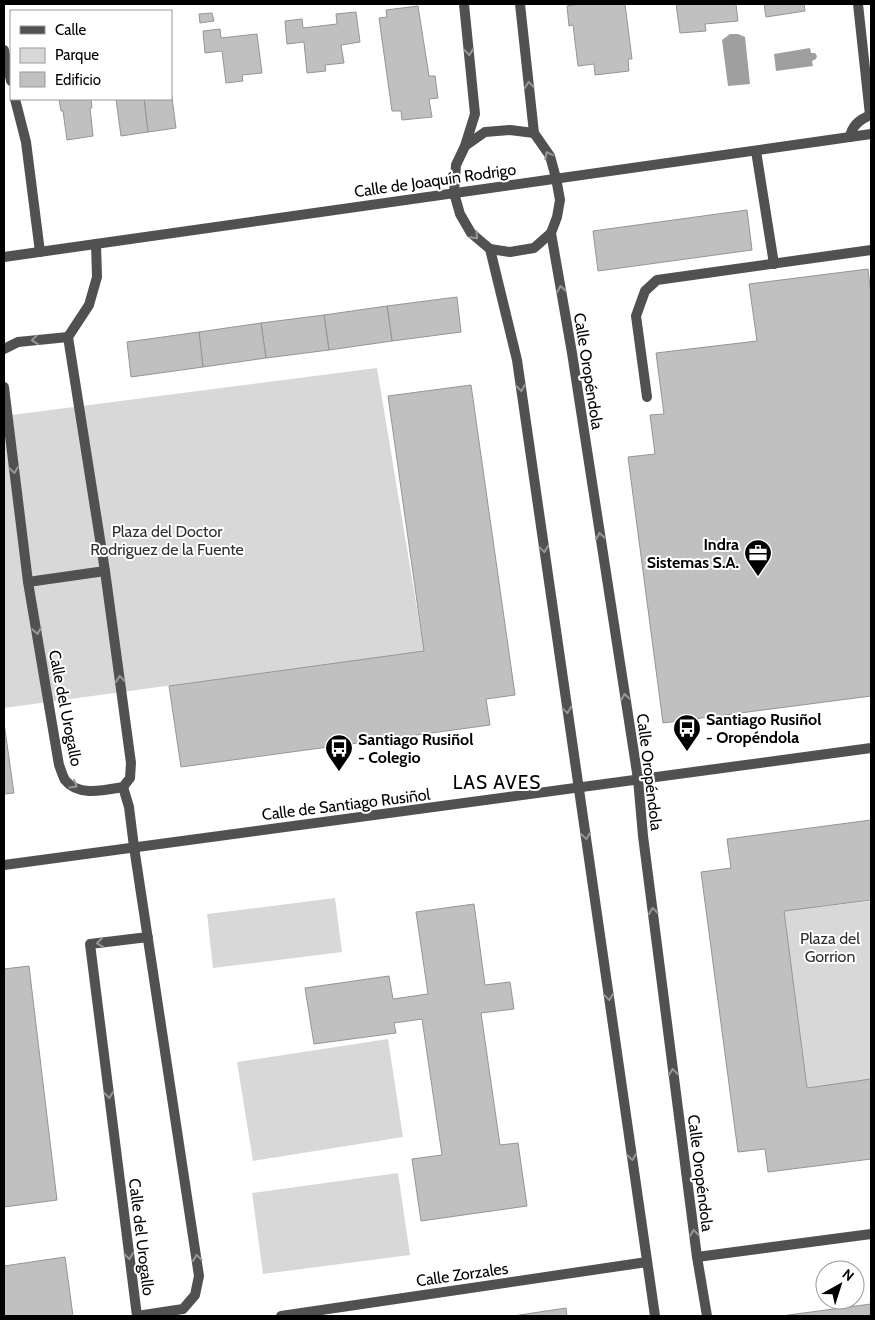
<svg xmlns="http://www.w3.org/2000/svg" width="875" height="1320" font-family="Cabin,sans-serif">
<style>
.green{fill:#d8d8d8}
.water{fill:#9f9f9f}
.building{fill:#c0c0c0;stroke:#959595}
.lines{fill:none;stroke-linecap:round;stroke-linejoin:round}
.service{stroke:#515151;stroke-width:10}
.pedestrian{stroke:#515151;stroke-width:10}
.minor{stroke:#515151;stroke-width:10}
.oneway{stroke:#979797}
.labels{text-anchor:middle;stroke-width:4;stroke-linejoin:round;paint-order:stroke}
.street-label{font-size:16px;fill:#000;stroke:#fff}
.park-label{font-size:16px;fill:#2f2f2f;stroke:#fff}
.poi-label{font-size:16px;font-weight:bold;fill:#000;stroke:#fff;text-anchor:start}
.quarter-label{font-size:19px;letter-spacing:1px;fill:#000;stroke:#fff}
</style>
<rect width="100%" height="100%" fill="#fff"/>
<g class="green">
<path d="M377 368 424 651 4 708V416Z"/>
<path d="M335 898 342 952 213 968 207 914Z"/>
<path d="M871 901V1079L807 1088 784 911Z"/>
<path d="M388 1039 403 1137 253 1161 237 1062Z"/>
<path d="M398 1173 410 1255 263 1274 252 1193Z"/>
</g>
<g class="water">
<path d="M730 34H738L745 37 750 84 728 86 722 40Z"/>
<path d="M810 48 811 53H815L817 56 816 59 812 61 813 66 776 71 774 54Z"/>
</g>
<g class="building">
<path d="M579 4H625L632 59H628L629 71 595 75 594 64 578 66 573 25 569 26 567 6Z"/>
<path d="M676 4H736L738 21 705 24 706 31 680 33Z"/>
<path d="M764 4H804L805 11 766 17Z"/>
<path d="M418 6 429 76H435L438 98 429 99 432 117 402 120 401 111H392L379 18 387 17 386 10Z"/>
<path d="M356 12 360 42 341 45 344 63 325 65 326 71 307 73 304 42 287 44 285 21 302 19 303 28 337 24 336 14Z"/>
<path d="M212 13 214 21 200 23 199 14Z"/>
<path d="M220 29 221 38 257 34 262 73 242 75 243 81 226 83 222 51 205 53 203 31Z"/>
<path d="M171 90 176 128 148 132 144 99H171Z"/>
<path d="M59 99H91L92 108H90L93 136 67 140 63 111H61Z"/>
<path d="M116 99H144L148 132 121 136Z"/>
<path d="M747 210 752 250 598 271 593 231Z"/>
<path d="M868 269 871 296V696L663 723 628 457 655 454 650 415 664 414 656 353 757 341 749 284Z"/>
<path d="M457 297 461 332 392 341 387 306Z"/>
<path d="M387 306 392 341 329 350 324 315Z"/>
<path d="M324 315 329 350 266 358 261 323Z"/>
<path d="M261 323 266 358 203 367 199 332Z"/>
<path d="M199 332 203 367 131 377 127 342Z"/>
<path d="M471 385 515 695 486 699 490 725 181 767 169 686 424 651 388 396Z"/>
<path d="M4 723 14 793 4 794Z"/>
<path d="M871 820V900L784 911 807 1088 871 1079V1159L768 1172 765 1149 738 1152 701 872 731 868 727 839Z"/>
<path d="M474 904 485 985 510 982 514 1009 481 1013 500 1145 518 1143 527 1206 421 1221 412 1159 442 1155 422 1019 394 1023 396 1033 314 1044 305 988 389 976 393 999 428 994 416 912Z"/>
<path d="M29 966 57 1200 4 1207V969Z"/>
<path d="M65 1257 73 1316H4V1266Z"/>
<path d="M871 1304V1316H781Z"/>
<path d="M566 1308 567 1316H513Z"/>
</g>
<g class="lines">
<g class="service">
<path d="M756 151 774 264"/>
<path d="M647 397 636 316 645 291 657 280 871 250"/>
<path d="M134 847 199 1276 195 1295 183 1309 137 1316 90 944 148 937"/>
</g>
<g class="pedestrian">
<path d="M697 1257 871 1234"/>
<path d="M281 1316 647 1262"/>
</g>
<g class="minor">
<path d="M464 4 475 114 465 146 456 165 454 193 460 214 471 233 490 249 517 360 655 1316"/>
<path d="M520 4 534 133 550 156 556 178 560 200 557 217 551 233 572 353 638 779 643 836 697 1257 707 1316"/>
<path d="M858 4 870 115"/>
<path d="M4 50 11 81"/>
<path d="M15 99 26 142 40 252"/>
<path d="M850 137C852 125 860 119 871 115"/>
<path d="M465 146 485 132 510 130 534 133"/>
<path d="M490 249 510 252 534 248 551 233"/>
<path d="M4 257 871 134"/>
<path d="M4 349 18 342 68 337"/>
<path d="M4 387 28 582 59 765C61 770 63 777 65 780 78 797 105 790 123 787L130 778 131 763 105 571 68 337 89 305 97 277 96 244"/>
<path d="M28 582 105 571"/>
<path d="M123 787 129 807 134 847"/>
<path d="M4 865 871 748"/>
</g>
</g>
<defs><path id="oneway-chevron" d="M-2-3.5L2.5 0L-2 3.5" fill="none" stroke-width="1.6" stroke-linecap="round" stroke-linejoin="round" transform="scale(1.25)"/></defs>
<g class="oneway">
<use href="#oneway-chevron" transform="translate(469 52) rotate(85)"/>
<use href="#oneway-chevron" transform="translate(529 85) rotate(-96)"/>
<use href="#oneway-chevron" transform="translate(548 155) rotate(-118)"/>
<use href="#oneway-chevron" transform="translate(475 236) rotate(45)"/>
<use href="#oneway-chevron" transform="translate(561 289) rotate(-100)"/>
<use href="#oneway-chevron" transform="translate(35 340) rotate(174)"/>
<use href="#oneway-chevron" transform="translate(521 388) rotate(82)"/>
<use href="#oneway-chevron" transform="translate(14 470) rotate(83)"/>
<use href="#oneway-chevron" transform="translate(600 536) rotate(-99)"/>
<use href="#oneway-chevron" transform="translate(544 549) rotate(82)"/>
<use href="#oneway-chevron" transform="translate(37 631) rotate(80)"/>
<use href="#oneway-chevron" transform="translate(120 679) rotate(-97)"/>
<use href="#oneway-chevron" transform="translate(625 697) rotate(-99)"/>
<use href="#oneway-chevron" transform="translate(567 710) rotate(82)"/>
<use href="#oneway-chevron" transform="translate(74 785) rotate(30)"/>
<use href="#oneway-chevron" transform="translate(586 836) rotate(82)"/>
<use href="#oneway-chevron" transform="translate(653 911) rotate(-97)"/>
<use href="#oneway-chevron" transform="translate(100 943) rotate(172)"/>
<use href="#oneway-chevron" transform="translate(609 997) rotate(82)"/>
<use href="#oneway-chevron" transform="translate(673 1072) rotate(-97)"/>
<use href="#oneway-chevron" transform="translate(109 1095) rotate(83)"/>
<use href="#oneway-chevron" transform="translate(632 1157) rotate(82)"/>
<use href="#oneway-chevron" transform="translate(694 1233) rotate(-97)"/>
<use href="#oneway-chevron" transform="translate(129 1256) rotate(83)"/>
<use href="#oneway-chevron" transform="translate(197 1258) rotate(-98)"/>
</g>
<defs>
<g id="office-pin" transform="scale(1.4375)"><path d="M0 17L-7.5 6A9.5 9.5 0 1 1 7.5 6Z" fill="#000" stroke="#fff"/><path d="M-6-3h4V-5.5h4V-3h4V5H-6ZM-1-4.5V-3h2v-1.5ZM-6 0V1H6V0Z" fill="#fff"/></g>
<g id="bus-pin" transform="scale(1.4375)"><path d="M0 17L-7.5 6A9.5 9.5 0 1 1 7.5 6Z" fill="#000" stroke="#fff"/><path d="M-5-6H5V4H4V6H2V4H-2V6H-4V4H-5ZM-3.5-4V0h7V-4ZM-3.5 1.2v1.5H-2V1.2ZM2 1.2v1.5H3.5V1.2Z" fill="#fff"/></g>
</defs>
<g fill-rule="evenodd">
<use href="#office-pin" x="758" y="553"/>
<use href="#bus-pin" x="687" y="728"/>
<use href="#bus-pin" x="339" y="748"/>
</g>
<g class="labels">
<g class="street-label">
<text transform="translate(435 180) rotate(-8)" y="6">Calle de Joaquín Rodrigo</text>
<text transform="translate(589 371) rotate(81)" y="6">Calle Oropéndola</text>
<text transform="translate(66 708) rotate(79)" y="6">Calle del Urogallo</text>
<text transform="translate(650 772) rotate(83)" y="6">Calle Oropéndola</text>
<text transform="translate(346 804) rotate(-7)" y="6">Calle de Santiago Rusiñol</text>
<text transform="translate(701 1173) rotate(83)" y="6">Calle Oropéndola</text>
<text transform="translate(142 1237) rotate(83)" y="6">Calle del Urogallo</text>
<text transform="translate(462 1274) rotate(-8)" y="6">Calle Zorzales</text>
</g>
<g class="park-label">
<text x="167" y="537">Plaza del Doctor<tspan x="167" dy="18">Rodriguez de la Fuente</tspan></text>
<text x="830" y="944">Plaza del<tspan x="830" dy="18">Gorrion</tspan></text>
</g>
<g class="poi-label">
<text x="739" y="550" text-anchor="end">Indra<tspan x="739" dy="18">Sistemas S.A.</tspan></text>
<text x="706" y="725">Santiago Rusiñol<tspan x="706" dy="18">- Oropéndola</tspan></text>
<text x="358" y="745">Santiago Rusiñol<tspan x="358" dy="18">- Colegio</tspan></text>
</g>
<g class="quarter-label">
<text x="497" y="789">LAS AVES</text>
</g>
</g>
<rect width="875" height="1320" fill="none" stroke="#000000" stroke-width="10"/>
<rect x="10" y="10" width="162" height="90" fill="#ffffff" stroke="#999999"/>
<rect x="20" y="26" width="25" height="8" fill="#515151" stroke="#999999"/>
<text x="55" y="35" font-size="15" fill="#000000">Calle</text>
<rect x="20" y="48" width="25" height="15" fill="#d8d8d8" stroke="#999999"/>
<text x="55" y="60" font-size="15" fill="#000000">Parque</text>
<rect x="20" y="72" width="25" height="15" fill="#c0c0c0" stroke="#999999"/>
<text x="55" y="85" font-size="15" fill="#000000">Edificio</text>
<g transform="translate(840 1285) rotate(39)"><circle r="24" fill="#ffffff" stroke="#999999"/>
<path d="M0-4L9 19L0 12L-9 19Z" fill="#000000"/>
<text y="-8" font-size="14" font-weight="bold" text-anchor="middle" fill="#000000">N</text>
</g>
</svg>
